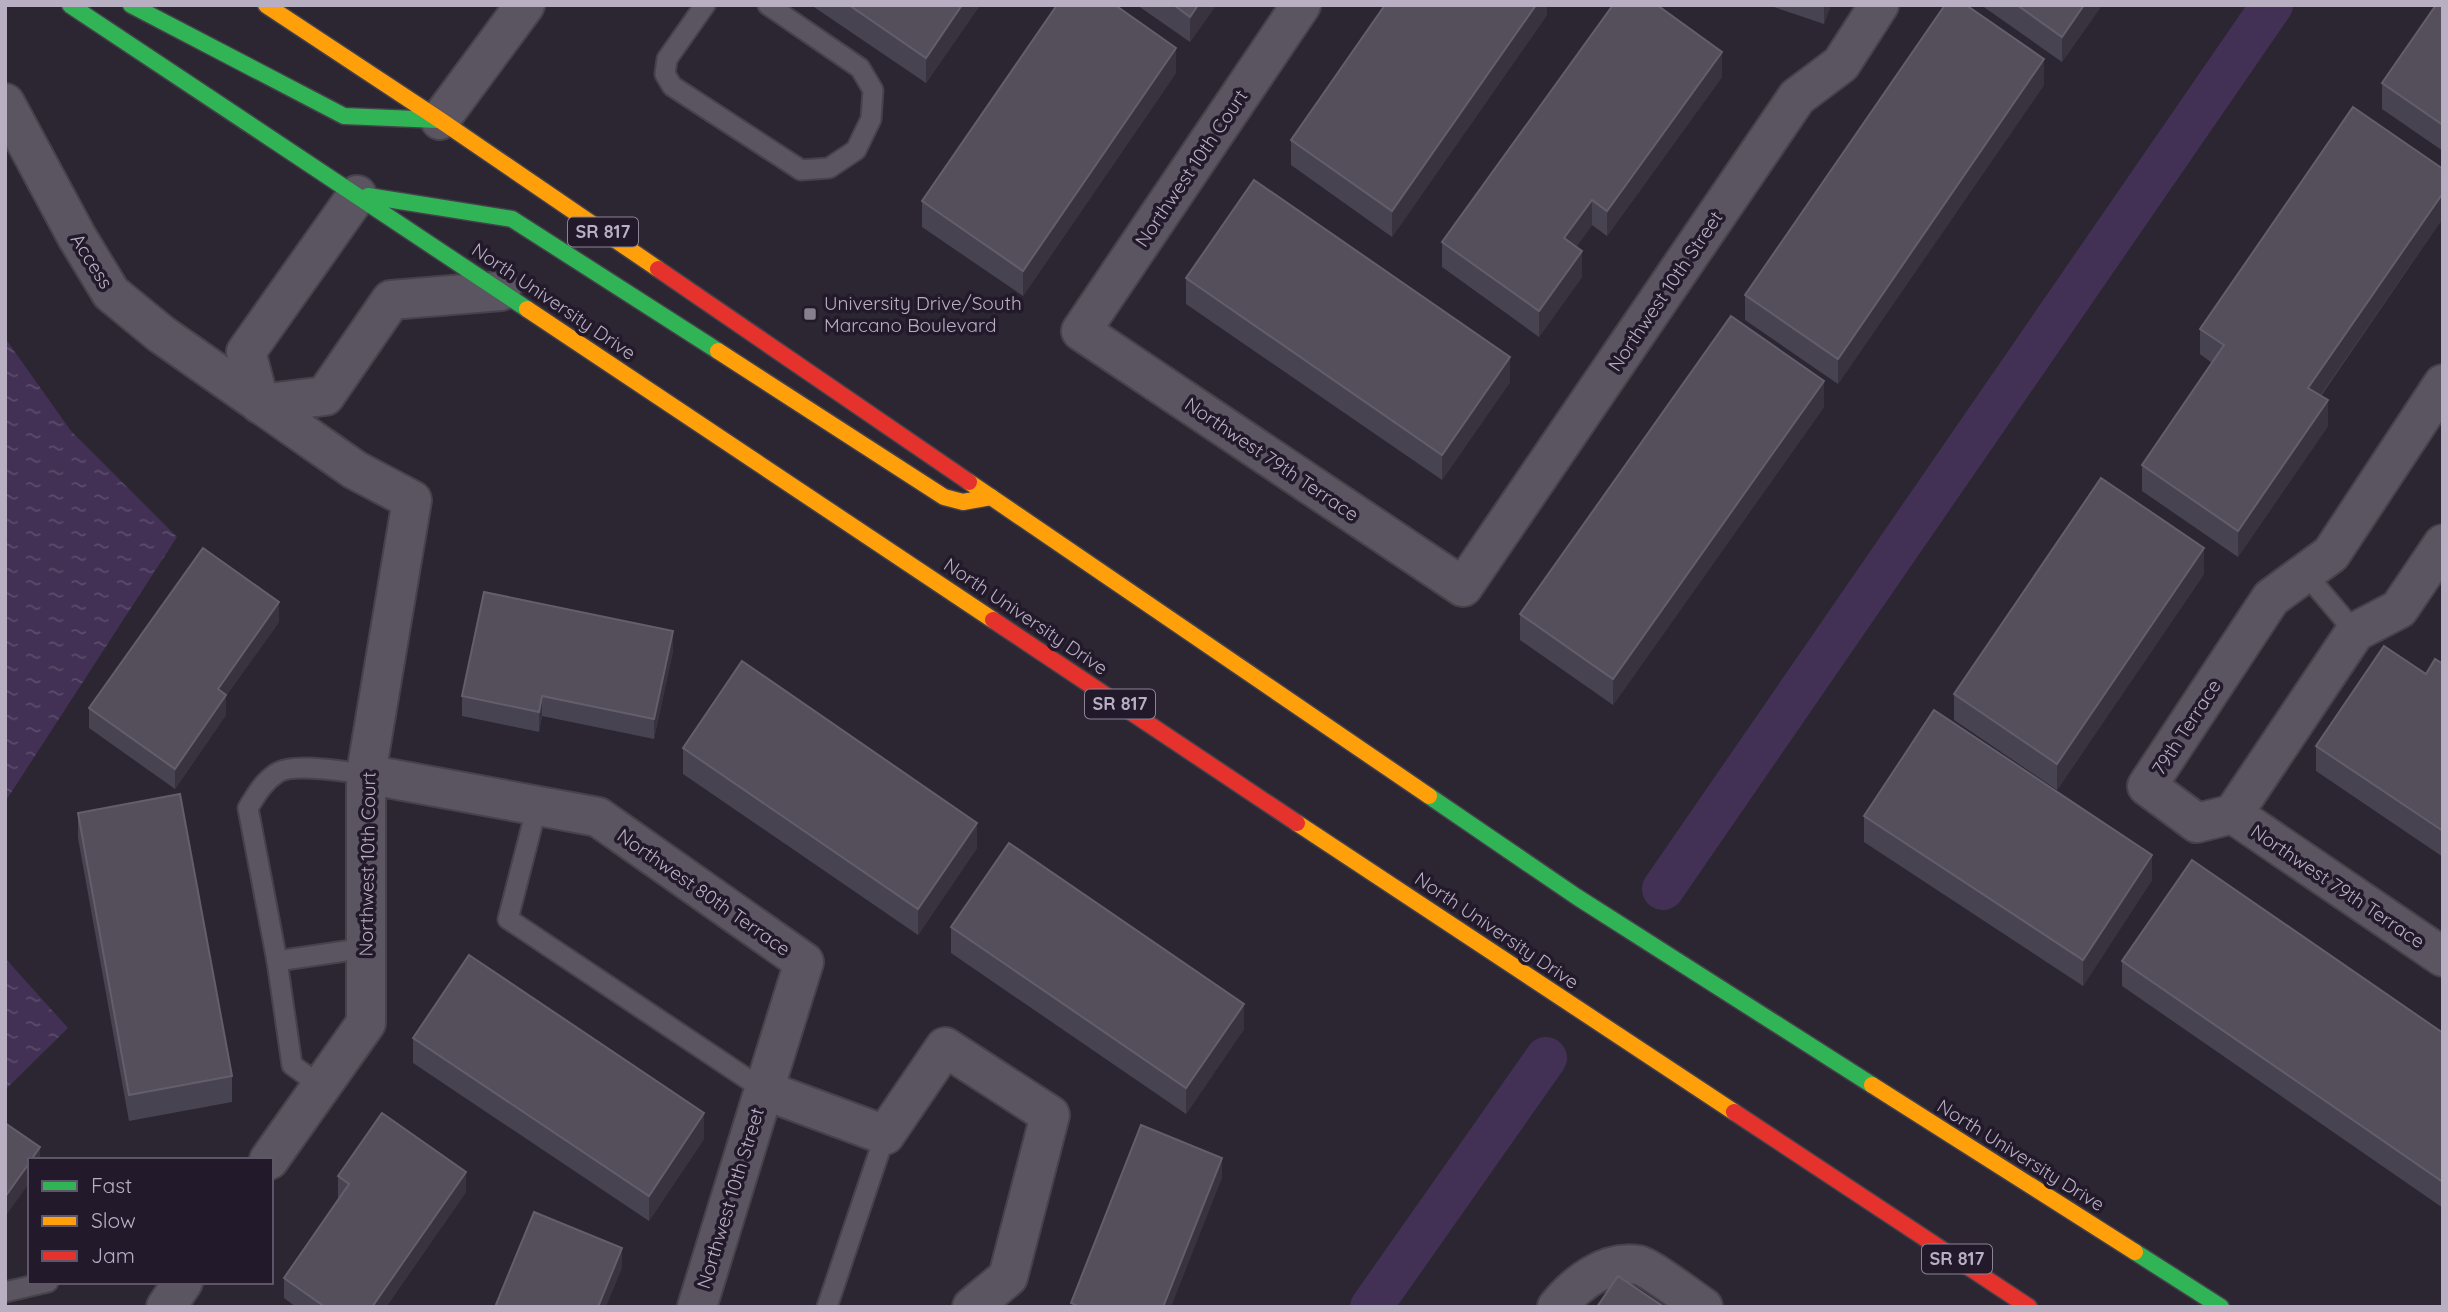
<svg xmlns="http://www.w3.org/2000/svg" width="2448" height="1312" font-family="Quicksand,sans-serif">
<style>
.water{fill:url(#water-ripples)}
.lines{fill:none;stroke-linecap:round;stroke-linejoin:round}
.canal{stroke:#423154;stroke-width:42}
.lane-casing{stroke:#46424a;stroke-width:23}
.street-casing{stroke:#46424a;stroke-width:42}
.fast-casing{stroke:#45414b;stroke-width:19}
.slow-casing{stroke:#45414b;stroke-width:19}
.jam-casing{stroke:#45414b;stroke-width:19}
.lane{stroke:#5a5560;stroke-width:19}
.street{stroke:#5a5560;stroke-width:38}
.fast{stroke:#30b455;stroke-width:16}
.slow{stroke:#ff9f0a;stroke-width:16}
.jam{stroke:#e5322d;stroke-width:16}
.wall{fill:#484350}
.shaded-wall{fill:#38333e}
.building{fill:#554f5c;stroke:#645e6c;stroke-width:2}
.poi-dot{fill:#877f90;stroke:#221a2b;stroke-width:2.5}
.labels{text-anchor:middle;stroke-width:7;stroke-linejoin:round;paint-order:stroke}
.shield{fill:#221a2b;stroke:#8c8295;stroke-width:2}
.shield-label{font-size:18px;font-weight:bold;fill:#b9afc3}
.street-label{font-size:19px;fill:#b9afc3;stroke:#221a2b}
.poi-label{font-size:19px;fill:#b9afc3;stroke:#221a2b;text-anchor:start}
</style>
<defs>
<pattern id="water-ripples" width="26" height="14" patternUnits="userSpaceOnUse" patternTransform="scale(1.75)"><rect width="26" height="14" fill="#423154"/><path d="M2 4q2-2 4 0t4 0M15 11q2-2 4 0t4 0" fill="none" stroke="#5b4c6b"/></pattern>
</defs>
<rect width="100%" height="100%" fill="#2b2631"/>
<g class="water">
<path d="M5 338 71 431 177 537 5 802Z"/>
<path d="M5 958 68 1028 5 1090Z"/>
</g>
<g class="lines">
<g class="canal">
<path d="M1663 889 2272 5"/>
<path d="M1371 1307 1546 1058"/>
</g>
<g class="lane-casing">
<g id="lane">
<path d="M705 5 667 59 665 74 672 86 801 170 829 168 856 150 871 119 873 90 860 68 768 5"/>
<path d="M2305 573 2355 632"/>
<path d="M537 806 508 919 764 1090"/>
<path d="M277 961 248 808C256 795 263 782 277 773 293 762 345 772 366 774"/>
<path d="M321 1086 292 1065 277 961 366 948"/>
<path d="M5 1292 48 1282"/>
<path d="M827 1307 885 1135"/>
</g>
</g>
<g class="street-casing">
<g id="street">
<path d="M1301 5 1081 331 1463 587 1797 97 1841 64 1879 5"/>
<path d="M5 103 77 237 111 293 161 334 355 470 412 500 366 774V1023L269 1160"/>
<path d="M440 120 525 5"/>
<path d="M357 195 246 352 260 404 325 396 391 300 501 291"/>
<path d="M2443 384 2331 554 2271 598 2147 786 2197 823 2233 814 2355 632 2399 609 2443 544"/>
<path d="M366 774 598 817 804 962 764 1090 885 1135 945 1047 1050 1115 1008 1277 972 1307"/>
<path d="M2233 814 2443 957"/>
<path d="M166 1307 183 1282"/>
<path d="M697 1307 764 1090"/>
<path d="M1557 1307C1576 1284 1605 1260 1638 1265 1649 1267 1691 1299 1703 1307"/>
</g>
</g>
<g class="fast-casing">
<g id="fast">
<path d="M70 5 527 309"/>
<path d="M131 5 344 116 438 120"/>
<path d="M368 196 512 219 718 351"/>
<path d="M1429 796 1577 897 1872 1085"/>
<path d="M2135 1252 2221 1307"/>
</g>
</g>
<g class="slow-casing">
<g id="slow">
<path d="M266 5 440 120 658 269"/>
<path d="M527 309 993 620"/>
<path d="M718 351 944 497 963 502 991 497"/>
<path d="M969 482 1429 796"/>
<path d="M1297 823 1734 1112"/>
<path d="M1872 1085 2135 1252"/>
</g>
</g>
<g class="jam-casing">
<g id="jam">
<path d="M658 269 969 482"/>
<path d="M993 620 1297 823"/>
<path d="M1734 1112 2029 1307"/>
</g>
</g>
<use href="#lane" class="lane"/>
<use href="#street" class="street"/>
<use href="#fast" class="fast"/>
<use href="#slow" class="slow"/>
<use href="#jam" class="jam"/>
</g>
<g class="wall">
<path d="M811 5H980L926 83Z"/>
<path d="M1137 5H1216L1190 42Z"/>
<path d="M1547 5V15L1392 237 1291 165V140Z"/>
<path d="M1768 5H1831L1824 24Z"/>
<path d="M1981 5H2102L2062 62Z"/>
<path d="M2443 5V151L2382 109V83Z"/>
<path d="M1176 73 1023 296 922 227V201Z"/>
<path d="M1722 77 1607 236 1592 225 1576 247 1582 277 1539 337 1442 267V242Z"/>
<path d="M2044 85 1838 384 1745 320V295Z"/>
<path d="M2443 169V218L2321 396 2328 426 2238 557 2142 491V465L2212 363 2200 354V329Z"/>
<path d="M1186 278 1510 382 1442 480 1186 304Z"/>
<path d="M1824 407 1613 705 1520 640V614Z"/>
<path d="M2204 574 2057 790 1954 720V694Z"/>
<path d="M279 622 226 696V715L175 789 89 728V708Z"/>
<path d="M673 651 654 739 542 716 539 732 462 716V696Z"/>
<path d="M2443 664V857L2316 771V746Z"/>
<path d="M683 748 977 848 918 935 683 774Z"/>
<path d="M78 813 232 1076V1102L129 1121 78 838Z"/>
<path d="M1864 816 2152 880 2083 986 1864 842Z"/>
<path d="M951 927 1244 1029 1186 1114 951 953Z"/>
<path d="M2122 961 2443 1033V1208L2122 986Z"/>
<path d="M413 1038 704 1139 649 1221 413 1063Z"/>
<path d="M338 1176 466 1192 386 1307H296L284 1298V1278L340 1198 338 1197Z"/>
</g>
<g class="shaded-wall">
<path d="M962 5H980L926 83V58Z"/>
<path d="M1198 5H1216L1190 42V17Z"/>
<path d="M1536 5H1547V15L1392 237V211Z"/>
<path d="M1824 5H1831L1824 24Z"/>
<path d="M2084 5H2102L2062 62V37Z"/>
<path d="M1176 48V73L1023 296V271Z"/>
<path d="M1722 52V77L1607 236V211Z"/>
<path d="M2044 59V85L1838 384V359Z"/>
<path d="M2443 193V218L2308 413V388Z"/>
<path d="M1592 200V225L1564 264V238Z"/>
<path d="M1582 251V277L1539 337V311Z"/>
<path d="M1510 357V382L1442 480V455Z"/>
<path d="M1824 381V407L1613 705V679Z"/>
<path d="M2328 400V426L2238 557V531Z"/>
<path d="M2204 548V574L2057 790V764Z"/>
<path d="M279 602V622L226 696V715L175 789V769L218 689Z"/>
<path d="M673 631V651L654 739V719Z"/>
<path d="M542 696V716L539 732V712Z"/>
<path d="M977 823V848L918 935V909Z"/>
<path d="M2152 855V880L2083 986V960Z"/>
<path d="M1244 1004V1029L1186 1114V1088Z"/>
<path d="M704 1113V1139L649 1221V1196Z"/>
<path d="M40 1147V1160H31Z"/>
<path d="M1222 1158V1178L1171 1307H1163Z"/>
<path d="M30 1162V1182L5 1217V1197Z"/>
<path d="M466 1172V1192L386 1307H372Z"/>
<path d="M622 1248V1268L606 1307H598Z"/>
</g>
<g class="building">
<path d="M849 5H962L926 58Z"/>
<path d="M1057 5H1115L1176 48 1023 271 922 201Z"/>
<path d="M1174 5H1198L1190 17Z"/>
<path d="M1385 5H1536L1392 211 1291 140Z"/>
<path d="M1613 5H1657L1722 52 1607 211 1592 200 1564 238 1582 251 1539 311 1442 242Z"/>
<path d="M1945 5H1966L2044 59 1838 359 1745 295Z"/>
<path d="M2017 5H2084L2062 37Z"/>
<path d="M2436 5H2443V125L2382 83Z"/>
<path d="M2353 107 2443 169V193L2308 388 2328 400 2238 531 2142 465 2224 345 2200 329Z"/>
<path d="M1254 180 1510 357 1442 455 1186 278Z"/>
<path d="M1731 316 1824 381 1613 679 1520 614Z"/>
<path d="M2101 478 2204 548 2057 764 1954 694Z"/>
<path d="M203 548 279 602 218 689 226 695 175 769 89 708Z"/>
<path d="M484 592 673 631 654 719 542 696 539 712 462 696Z"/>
<path d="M2384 646 2426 674 2435 659 2443 664V831L2316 746Z"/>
<path d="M742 661 977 823 918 909 683 748Z"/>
<path d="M1934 710 2152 855 2083 960 1864 816Z"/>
<path d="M180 794 232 1076 129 1095 78 813Z"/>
<path d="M1009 843 1244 1004 1186 1088 951 927Z"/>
<path d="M2192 860 2443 1033V1182L2122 961Z"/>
<path d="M469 955 704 1113 649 1196 413 1038Z"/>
<path d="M382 1113 466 1172 372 1307H325L284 1278 349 1184 338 1176Z"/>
<path d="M5 1123 40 1147 31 1160H30V1162L5 1197Z"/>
<path d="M1141 1125 1222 1158 1163 1307H1080L1071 1303Z"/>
<path d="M534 1212 622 1248 598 1307H495Z"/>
<path d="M1618 1276 1661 1305 1659 1307H1597Z"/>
</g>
<rect class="poi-dot" x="803" y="307" width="14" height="14" rx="3.5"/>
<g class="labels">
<g class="shield">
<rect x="568" y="217.5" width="70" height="29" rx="5"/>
<rect x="1085" y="689.5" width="70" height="29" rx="5"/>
<rect x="1922" y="1244.5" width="70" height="29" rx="5"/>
</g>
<g class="shield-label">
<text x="603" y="238">SR 817</text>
<text x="1120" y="710">SR 817</text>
<text x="1957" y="1265">SR 817</text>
</g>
<g class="street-label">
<text transform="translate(1191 168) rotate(-56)" y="7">Northwest 10th Court</text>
<text transform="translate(92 261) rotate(58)" y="7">Access</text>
<text transform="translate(1665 291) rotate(-56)" y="7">Northwest 10th Street</text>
<text transform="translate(554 301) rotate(34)" y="7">North University Drive</text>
<text transform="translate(1272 459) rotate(34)" y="7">Northwest 79th Terrace</text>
<text transform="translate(1026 616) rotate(34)" y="7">North University Drive</text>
<text transform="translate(2186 727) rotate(-57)" y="7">79th Terrace</text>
<text transform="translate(367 864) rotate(-89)" y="7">Northwest 10th Court</text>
<text transform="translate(2338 886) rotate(34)" y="7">Northwest 79th Terrace</text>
<text transform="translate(704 892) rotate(35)" y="7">Northwest 80th Terrace</text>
<text transform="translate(1497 930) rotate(34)" y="7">North University Drive</text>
<text transform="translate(2021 1155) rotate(32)" y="7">North University Drive</text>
<text transform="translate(730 1198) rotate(-73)" y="7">Northwest 10th Street</text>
</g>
<g class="poi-label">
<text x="824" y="310">University Drive/South<tspan x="824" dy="22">Marcano Boulevard</tspan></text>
</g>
</g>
<rect width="2448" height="1312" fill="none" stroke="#b9afc3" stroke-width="14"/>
<rect x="28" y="1158" width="245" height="126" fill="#221a2b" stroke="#5e5668" stroke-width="2"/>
<rect x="42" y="1181" width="35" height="10" fill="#30b455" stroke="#5e5668" stroke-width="2"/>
<text x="91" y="1193" font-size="21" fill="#b9afc3">Fast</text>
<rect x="42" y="1216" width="35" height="10" fill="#ff9f0a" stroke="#5e5668" stroke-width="2"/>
<text x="91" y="1228" font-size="21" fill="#b9afc3">Slow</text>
<rect x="42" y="1251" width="35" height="10" fill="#e5322d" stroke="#5e5668" stroke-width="2"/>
<text x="91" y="1263" font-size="21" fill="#b9afc3">Jam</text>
</svg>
